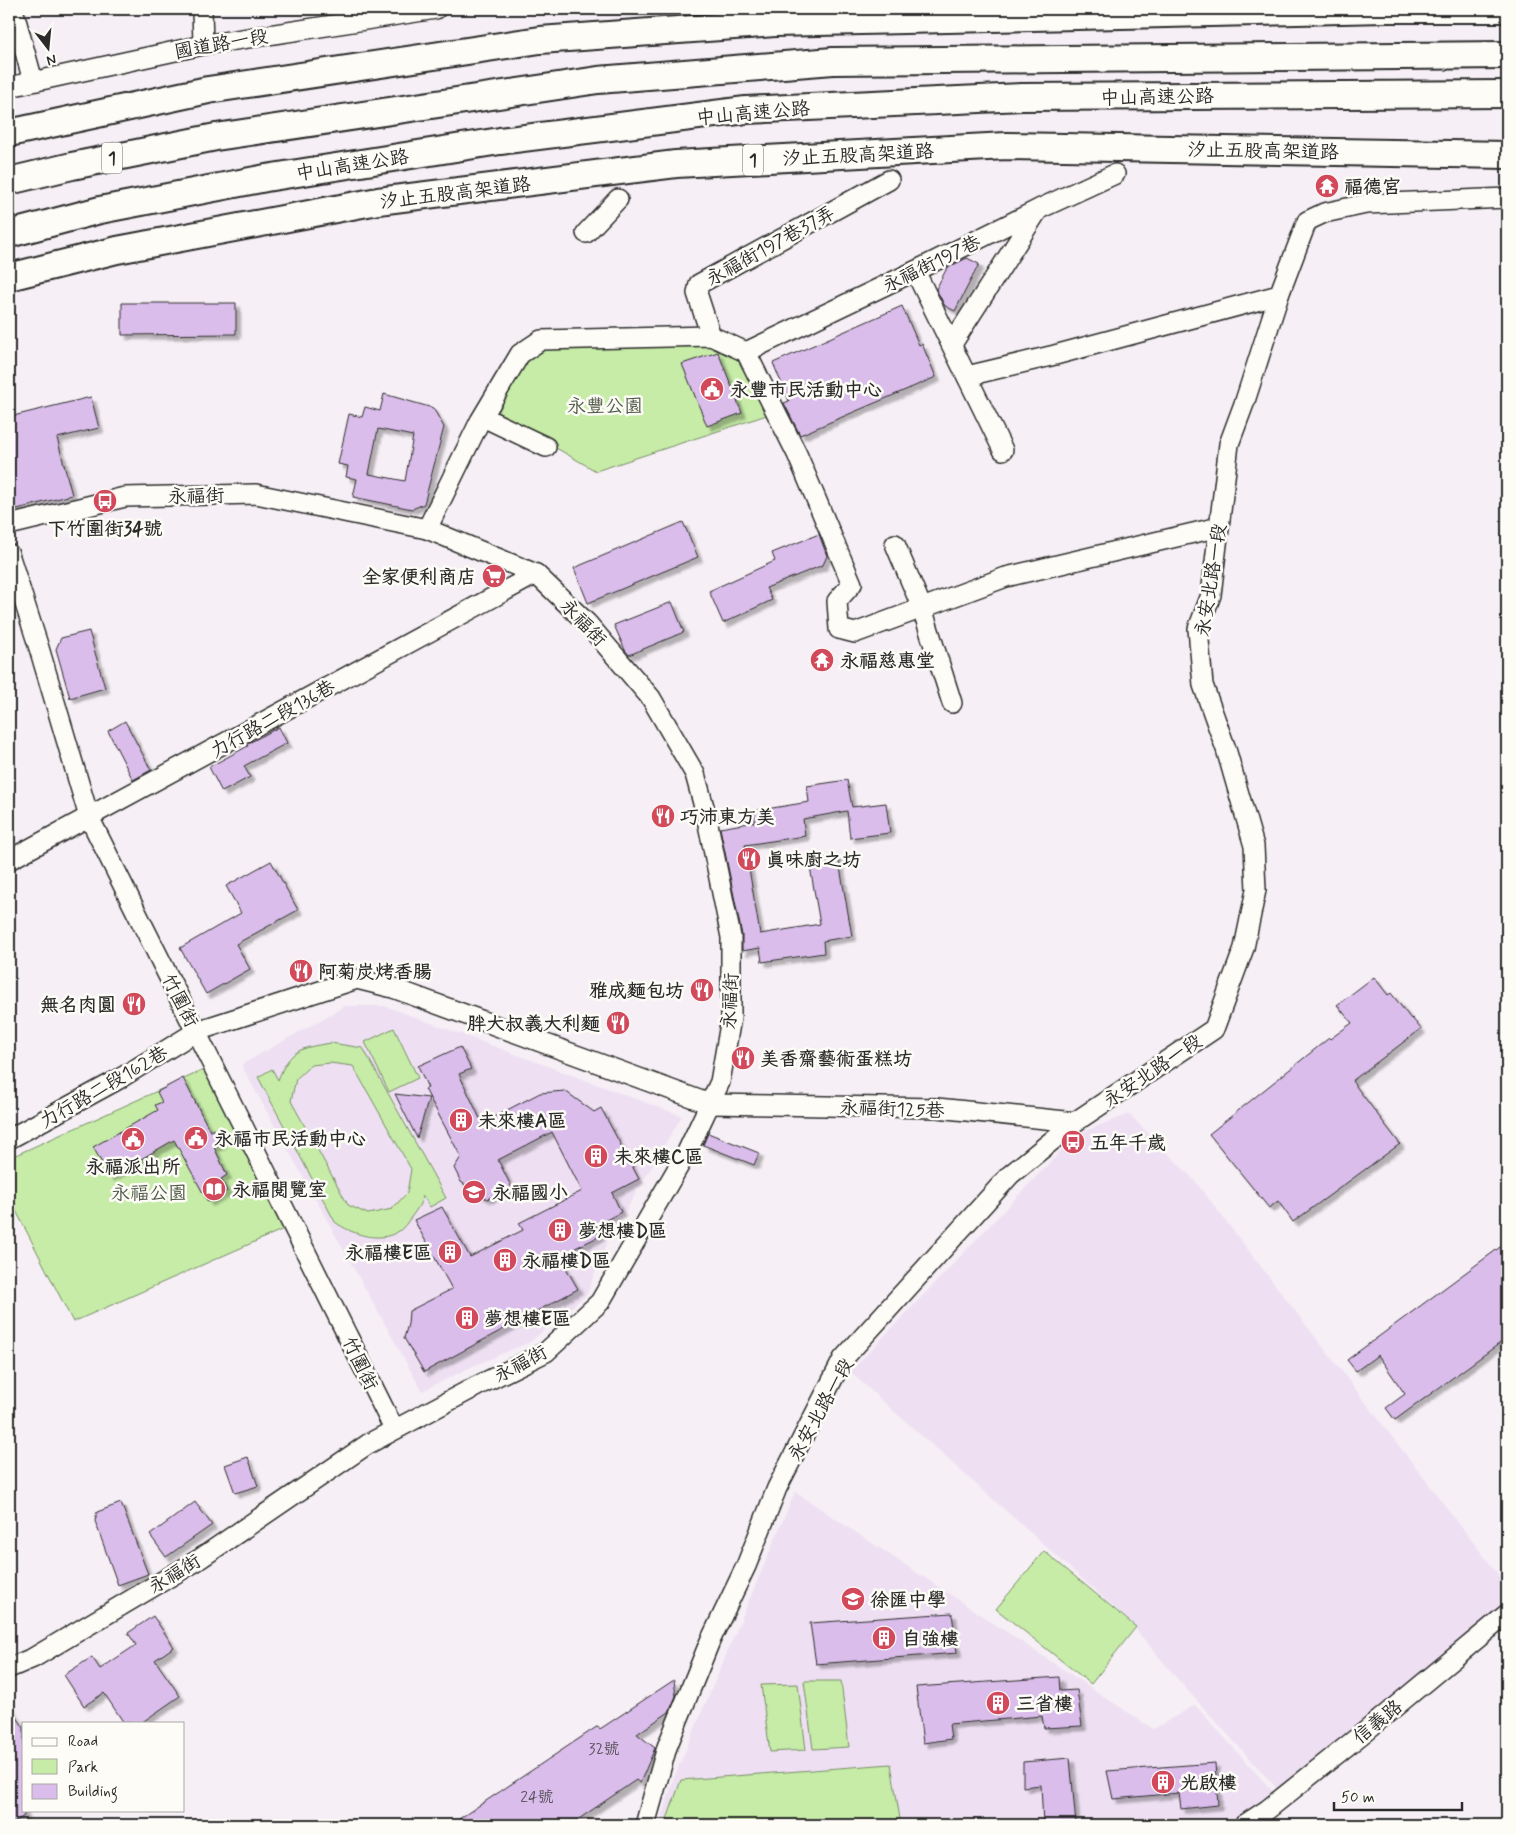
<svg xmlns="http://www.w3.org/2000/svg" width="1516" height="1834" font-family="Mynerve,'LXGW WenKai TC',sans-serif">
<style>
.built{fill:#eee0f2}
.green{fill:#c6eca7;stroke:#788c69;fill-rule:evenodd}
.building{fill:#dabdeb;stroke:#2b2b2b;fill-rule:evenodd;filter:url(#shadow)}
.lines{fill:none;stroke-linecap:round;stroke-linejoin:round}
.minor-casing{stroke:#2b2b2b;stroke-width:22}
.highway-casing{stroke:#2b2b2b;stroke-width:30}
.minor{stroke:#fdfcf7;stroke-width:19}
.highway{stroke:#fdfcf7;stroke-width:26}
.labels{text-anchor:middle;stroke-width:5;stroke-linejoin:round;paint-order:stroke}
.number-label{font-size:16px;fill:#57505b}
.shield{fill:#fdfcf7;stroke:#6a6a68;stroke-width:1}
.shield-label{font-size:18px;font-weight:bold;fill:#2b2b2b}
.street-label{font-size:19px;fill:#2b2b2b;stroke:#fdfcf7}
.poi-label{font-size:19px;font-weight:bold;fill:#2b2b2b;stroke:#fdfcf7;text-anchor:start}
.park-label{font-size:19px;fill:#525b4a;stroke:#fdfcf7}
</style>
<defs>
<filter id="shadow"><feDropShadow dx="4.5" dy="4.5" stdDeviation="1" flood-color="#0004"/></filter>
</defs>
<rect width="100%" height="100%" fill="#f6eff5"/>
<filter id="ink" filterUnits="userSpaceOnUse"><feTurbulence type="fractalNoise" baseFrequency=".02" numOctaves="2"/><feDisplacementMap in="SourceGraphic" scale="10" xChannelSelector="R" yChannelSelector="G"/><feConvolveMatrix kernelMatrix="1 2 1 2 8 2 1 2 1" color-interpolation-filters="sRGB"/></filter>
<g filter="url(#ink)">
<g class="built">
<path d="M345 1006H385L682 1116 608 1240 587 1294 530 1342 471 1367 422 1391 241 1065Z"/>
<path d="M1129 1114 1195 1181 1507 1586 1498 1609 1281 1793 1180 1682 1125 1617 850 1372 1077 1134Z"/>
<path d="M795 1492 1153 1729 1195 1705 1278 1797 1234 1825H660L673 1780Z"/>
</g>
<g class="green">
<path d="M718 345C748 363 754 384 767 415L596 471 497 414 526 356 545 348Z"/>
<path d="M394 1028 418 1078 389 1092 365 1042Z"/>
<path d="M331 1043 363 1048 446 1198 430 1207 423 1196C421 1204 417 1209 412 1216 408 1221 404 1228 399 1231 380 1244 351 1234 335 1222L258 1077 272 1069 278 1080C290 1049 300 1048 331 1043ZM330 1063 353 1066 411 1169 407 1193 392 1209 368 1214 348 1205 291 1101 296 1079 311 1065Z"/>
<path d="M206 1069 286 1228 73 1322 9 1197V1158Z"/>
<path d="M1044 1551 1136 1627 1091 1684 996 1609Z"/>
<path d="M804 1681H841L849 1747 813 1749Z"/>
<path d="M798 1684 806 1750 770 1752 761 1685Z"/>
<path d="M891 1764 901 1825H665L681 1780Z"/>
</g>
<g class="building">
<path d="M967 258 979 264 955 311 945 306 936 289 947 268Z"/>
<path d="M122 303H236V334L122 335Z"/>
<path d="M902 306 919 345 922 344 936 377 800 435 784 403 789 401 773 363Z"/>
<path d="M718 352 742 413 707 426 682 364Z"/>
<path d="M384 394 433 408 444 427 424 504 412 509 353 497 357 479 346 477 348 466 338 464 349 414 362 417 365 407 380 411ZM378 429 413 436 405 481 369 474Z"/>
<path d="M91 397 99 428 57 438 72 495 9 511V417Z"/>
<path d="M683 522 698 557 588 603 574 568Z"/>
<path d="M819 534 827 556 823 565 766 588 772 600 723 623 709 591 775 561 772 553Z"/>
<path d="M672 602 684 632 629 655 625 650 614 625Z"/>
<path d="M89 631 105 688 70 698 56 649 61 638Z"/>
<path d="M125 721 151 770 133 780 108 731Z"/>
<path d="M279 727 287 743 244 766 250 777 222 792 209 767 248 746 247 744Z"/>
<path d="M847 780 852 807 886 803 890 833 850 838 847 811 803 819 805 836 745 845 760 934 820 924 809 861 838 856 852 936 823 941 824 953 762 962 760 948 742 951V935L720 828 755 822 754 811 809 802 807 786Z"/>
<path d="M271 861 298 910 236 944 250 969 206 994 180 948 241 913 226 886Z"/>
<path d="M1374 977 1388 995 1391 993 1411 1019 1412 1018 1421 1029 1352 1081 1400 1144 1293 1222 1278 1201 1269 1208 1209 1134 1329 1038 1330 1039 1352 1023 1337 1005Z"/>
<path d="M460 1047 471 1069 459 1074 482 1123 540 1093 565 1091 594 1112 601 1108 639 1179 612 1193 621 1212 595 1226 600 1236 559 1256 578 1289 424 1372 404 1338 408 1324 409 1311 452 1289 414 1220 442 1207 470 1257 523 1230 519 1223 582 1191 552 1132 498 1160 512 1188 487 1199 461 1182 454 1168 461 1157 425 1089 428 1088 418 1066Z"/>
<path d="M183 1078 210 1131 214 1129 222 1144 214 1147 227 1175 221 1179 227 1191 208 1202 174 1140 110 1177 93 1147 158 1110 155 1105 162 1102 157 1092Z"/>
<path d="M395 1094 429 1098 417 1138Z"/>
<path d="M708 1133 759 1153 754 1165 703 1145Z"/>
<path d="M1507 1242V1338L1395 1420 1386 1408 1405 1394 1378 1355 1356 1371 1347 1360Z"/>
<path d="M248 1457 258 1486 235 1493 225 1465Z"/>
<path d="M195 1502 212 1525 166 1557 150 1535Z"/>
<path d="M121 1503 148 1574 118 1585 95 1521 97 1512Z"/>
<path d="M952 1613 957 1653 816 1664 810 1623Z"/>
<path d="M153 1616 174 1647 155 1660 180 1696 141 1723H124L104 1693 84 1706 64 1675 92 1657 100 1669 136 1645 128 1633Z"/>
<path d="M1059 1677 1060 1691 1077 1690 1082 1726 1044 1728 1042 1716 949 1724 951 1739 923 1743 916 1687Z"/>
<path d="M674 1680 676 1696 669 1712 637 1734 655 1748 640 1783 636 1780 570 1825H450L598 1726 600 1729Z"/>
<path d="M9 1705 24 1728V1816L10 1825Z"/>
<path d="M1070 1758 1076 1825H1043L1041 1785 1023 1787V1762Z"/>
<path d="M1215 1763 1218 1805 1181 1809 1179 1793 1113 1799 1107 1771Z"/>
</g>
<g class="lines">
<g class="minor-casing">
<g id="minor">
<path d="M13 9 33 81"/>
<path d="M202 9 203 45"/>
<path d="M9 87 203 45 436 9"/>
<path d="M586 233 618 199"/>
<path d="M915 271 1003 450"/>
<path d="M711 336 697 293 699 284 889 180"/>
<path d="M952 344 1038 210"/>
<path d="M746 352 915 271 1039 209 1115 174"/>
<path d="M967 376 1055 355 1279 295"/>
<path d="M483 417 546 447"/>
<path d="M9 525 125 497 256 494 427 529 536 574 587 623 651 698 695 774 706 814 731 937V1018L720 1082 687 1152 600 1302 546 1352 477 1386 368 1444 198 1560 33 1658 9 1668"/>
<path d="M427 529 480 421 520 354 541 340 711 336 746 352 797 454 852 584 837 601 839 629 855 633 1006 577 1219 527"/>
<path d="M895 544 922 608 952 703"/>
<path d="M9 554 39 648 89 817 394 1429"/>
<path d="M9 860 536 574"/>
<path d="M9 1139 119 1079 197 1031 357 979 393 988 710 1104 937 1108 1075 1122"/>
<path d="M645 1825 667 1747 710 1641 746 1566 777 1488 843 1359 1010 1175 1075 1122 1214 1029 1244 948 1256 890 1254 846 1226 749 1203 685 1198 629 1211 595 1229 444 1245 401 1279 295 1307 221 1324 213 1366 204 1507 198"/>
<path d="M1244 1825 1267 1810 1367 1730 1507 1614"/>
</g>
</g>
<g class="highway-casing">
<g id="highway">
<path d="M9 133 208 90 540 40 775 23 1386 9H1507"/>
<path d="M9 181 72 166 216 137 598 80 833 61 1507 55"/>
<path d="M9 234 100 210 266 178 500 141 746 110 1022 97 1507 94"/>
<path d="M9 277 117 250 378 201 676 164 1006 146 1507 155"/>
</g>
</g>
<use href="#minor" class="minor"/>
<use href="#highway" class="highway"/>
</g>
</g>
<defs>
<g id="temple-disc" transform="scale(1.25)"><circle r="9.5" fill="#d1495b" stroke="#fdfcf7"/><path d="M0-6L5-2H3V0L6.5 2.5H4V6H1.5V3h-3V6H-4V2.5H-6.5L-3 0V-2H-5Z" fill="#fff"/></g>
<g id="civic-disc" transform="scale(1.25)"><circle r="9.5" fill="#d1495b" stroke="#fdfcf7"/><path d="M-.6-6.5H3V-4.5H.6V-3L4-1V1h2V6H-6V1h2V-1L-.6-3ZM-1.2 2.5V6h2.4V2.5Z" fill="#fff"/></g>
<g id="bus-disc" transform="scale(1.25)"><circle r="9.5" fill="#d1495b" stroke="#fdfcf7"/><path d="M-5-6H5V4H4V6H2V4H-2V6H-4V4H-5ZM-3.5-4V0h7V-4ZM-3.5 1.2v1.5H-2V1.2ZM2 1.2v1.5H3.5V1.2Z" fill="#fff"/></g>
<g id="supermarket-disc" transform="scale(1.25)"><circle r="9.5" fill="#d1495b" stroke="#fdfcf7"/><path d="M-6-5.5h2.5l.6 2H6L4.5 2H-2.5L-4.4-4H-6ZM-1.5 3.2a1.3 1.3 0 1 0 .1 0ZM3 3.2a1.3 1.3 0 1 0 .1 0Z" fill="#fff"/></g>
<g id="restaurant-disc" transform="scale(1.25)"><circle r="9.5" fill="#d1495b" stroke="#fdfcf7"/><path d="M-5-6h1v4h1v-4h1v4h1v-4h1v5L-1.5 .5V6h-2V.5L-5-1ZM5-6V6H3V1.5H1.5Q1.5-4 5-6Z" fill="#fff"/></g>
<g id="building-disc" transform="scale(1.25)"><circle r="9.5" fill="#d1495b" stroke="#fdfcf7"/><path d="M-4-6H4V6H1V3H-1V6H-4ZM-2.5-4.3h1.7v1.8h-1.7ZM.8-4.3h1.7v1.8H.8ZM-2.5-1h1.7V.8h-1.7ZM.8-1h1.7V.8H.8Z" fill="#fff"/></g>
<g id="library-disc" transform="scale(1.25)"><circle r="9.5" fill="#d1495b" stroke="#fdfcf7"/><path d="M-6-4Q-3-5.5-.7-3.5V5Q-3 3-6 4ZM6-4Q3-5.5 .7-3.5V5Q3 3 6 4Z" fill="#fff"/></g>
<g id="school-disc" transform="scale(1.25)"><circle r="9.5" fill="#d1495b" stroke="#fdfcf7"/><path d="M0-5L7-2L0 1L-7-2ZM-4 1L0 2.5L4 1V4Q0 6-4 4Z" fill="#fff"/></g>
</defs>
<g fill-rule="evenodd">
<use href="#temple-disc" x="1327" y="186"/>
<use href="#civic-disc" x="712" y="389"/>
<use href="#bus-disc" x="105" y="501"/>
<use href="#supermarket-disc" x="494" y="576"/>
<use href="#temple-disc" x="822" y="660"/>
<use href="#restaurant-disc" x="663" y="816"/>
<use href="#restaurant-disc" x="749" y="859"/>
<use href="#restaurant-disc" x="301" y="971"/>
<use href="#restaurant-disc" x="702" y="990"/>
<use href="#restaurant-disc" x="134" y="1004"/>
<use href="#restaurant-disc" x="618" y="1023"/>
<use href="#restaurant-disc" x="743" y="1058"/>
<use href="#building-disc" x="461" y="1120"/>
<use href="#civic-disc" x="196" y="1138"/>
<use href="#civic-disc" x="133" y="1139"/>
<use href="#bus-disc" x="1073" y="1142"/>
<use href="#building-disc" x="596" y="1156"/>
<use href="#library-disc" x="214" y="1189"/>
<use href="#school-disc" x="474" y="1192"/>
<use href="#building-disc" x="560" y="1230"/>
<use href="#building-disc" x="450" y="1252"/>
<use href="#building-disc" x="505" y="1260"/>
<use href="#building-disc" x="467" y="1318"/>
<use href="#school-disc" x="853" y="1599"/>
<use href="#building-disc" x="884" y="1638"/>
<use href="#building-disc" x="998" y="1703"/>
<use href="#building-disc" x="1163" y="1782"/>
</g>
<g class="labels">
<g class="number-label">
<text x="604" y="1754">32號</text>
<text x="537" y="1802">24號</text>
</g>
<g class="shield">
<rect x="102" y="142.5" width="20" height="31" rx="4"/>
<rect x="743" y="144.5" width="20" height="31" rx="4"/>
</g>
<g class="shield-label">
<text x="112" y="164">1</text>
<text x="753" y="166">1</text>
</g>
<g class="street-label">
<text transform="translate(221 43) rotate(-10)" y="7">國道路一段</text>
<text transform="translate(1157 96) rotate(-1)" y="7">中山高速公路</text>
<text transform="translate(753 112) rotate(-5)" y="7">中山高速公路</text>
<text transform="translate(1263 150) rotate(1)" y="7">汐止五股高架道路</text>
<text transform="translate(858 154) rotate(-3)" y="7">汐止五股高架道路</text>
<text transform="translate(352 164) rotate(-9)" y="7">中山高速公路</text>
<text transform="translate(455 192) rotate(-7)" y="7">汐止五股高架道路</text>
<text transform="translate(770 245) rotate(-29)" y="7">永福街197巷37弄</text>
<text transform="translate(931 263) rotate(-26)" y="7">永福街197巷</text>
<text transform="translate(196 495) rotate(-1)" y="7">永福街</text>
<text transform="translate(1210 580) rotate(-81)" y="7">永安北路一段</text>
<text transform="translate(584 622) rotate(46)" y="7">永福街</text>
<text transform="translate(272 718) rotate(-29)" y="7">力行路二段136巷</text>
<text transform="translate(181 1000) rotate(63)" y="7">竹圍街</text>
<text transform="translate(729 1001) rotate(-87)" y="7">永福街</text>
<text transform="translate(1152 1070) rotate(-34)" y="7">永安北路一段</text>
<text transform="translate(103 1086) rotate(-30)" y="7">力行路二段162巷</text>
<text transform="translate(892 1108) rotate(2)" y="7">永福街125巷</text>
<text transform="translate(361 1363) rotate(64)" y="7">竹圍街</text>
<text transform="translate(520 1363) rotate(-28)" y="7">永福街</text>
<text transform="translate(820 1409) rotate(-61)" y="7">永安北路一段</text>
<text transform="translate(174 1573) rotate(-31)" y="7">永福街</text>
<text transform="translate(1377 1721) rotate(-39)" y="7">信義路</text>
</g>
<g class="poi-label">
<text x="1344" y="193">福德宮</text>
<text x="730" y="396">永豐市民活動中心</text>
<text x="105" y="535" text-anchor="middle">下竹圍街34號</text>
<text x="476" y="583" text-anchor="end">全家便利商店</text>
<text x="840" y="667">永福慈惠堂</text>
<text x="680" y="823">巧沛東方美</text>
<text x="766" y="866">真味廚之坊</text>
<text x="318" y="978">阿菊炭烤香腸</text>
<text x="684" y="997" text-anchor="end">雅成麵包坊</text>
<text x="116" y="1011" text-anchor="end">無名肉圓</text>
<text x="600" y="1030" text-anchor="end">胖大叔義大利麵</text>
<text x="760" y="1065">美香齋藝術蛋糕坊</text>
<text x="478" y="1127">未來樓A區</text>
<text x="214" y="1145">永福市民活動中心</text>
<text x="1090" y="1149">五年千歲</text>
<text x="614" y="1163">未來樓C區</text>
<text x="133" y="1173" text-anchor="middle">永福派出所</text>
<text x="232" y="1196">永福閱覽室</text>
<text x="492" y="1199">永福國小</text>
<text x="578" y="1237">夢想樓D區</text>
<text x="432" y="1259" text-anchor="end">永福樓E區</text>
<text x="522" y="1267">永福樓D區</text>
<text x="484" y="1325">夢想樓E區</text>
<text x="870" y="1606">徐匯中學</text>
<text x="902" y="1645">自強樓</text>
<text x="1016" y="1710">三省樓</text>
<text x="1180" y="1789">光啟樓</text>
</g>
<g class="park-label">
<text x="605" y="412">永豐公園</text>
<text x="149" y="1199">永福公園</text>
</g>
</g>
<rect width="1516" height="1834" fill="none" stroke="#fdfcf7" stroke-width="30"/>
<rect x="15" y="15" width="1486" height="1804" fill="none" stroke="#2b2b2b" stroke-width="2" filter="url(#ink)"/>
<rect x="22" y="1722" width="162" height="90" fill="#fdfcf7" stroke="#a9a8a5"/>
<rect x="32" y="1738" width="25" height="8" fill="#fdfcf7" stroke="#a9a8a5"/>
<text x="68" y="1746" font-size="15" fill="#2b2b2b">Road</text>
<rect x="32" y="1759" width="25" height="15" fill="#c6eca7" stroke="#a9a8a5"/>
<text x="68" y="1772" font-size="15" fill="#2b2b2b">Park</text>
<rect x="32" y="1784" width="25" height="15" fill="#dabdeb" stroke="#a9a8a5"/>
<text x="68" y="1796" font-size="15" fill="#2b2b2b">Building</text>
<g transform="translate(48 48) rotate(164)" stroke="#fdfcf7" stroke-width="4" paint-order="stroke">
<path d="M0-4L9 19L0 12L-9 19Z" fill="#2b2b2b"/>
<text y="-8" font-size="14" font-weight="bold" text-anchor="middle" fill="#2b2b2b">N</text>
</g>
<path d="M1334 1802v8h128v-8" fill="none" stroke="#2b2b2b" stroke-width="2.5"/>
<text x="1341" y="1802" font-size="15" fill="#2b2b2b" stroke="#fdfcf7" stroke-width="4" paint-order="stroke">50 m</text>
</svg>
